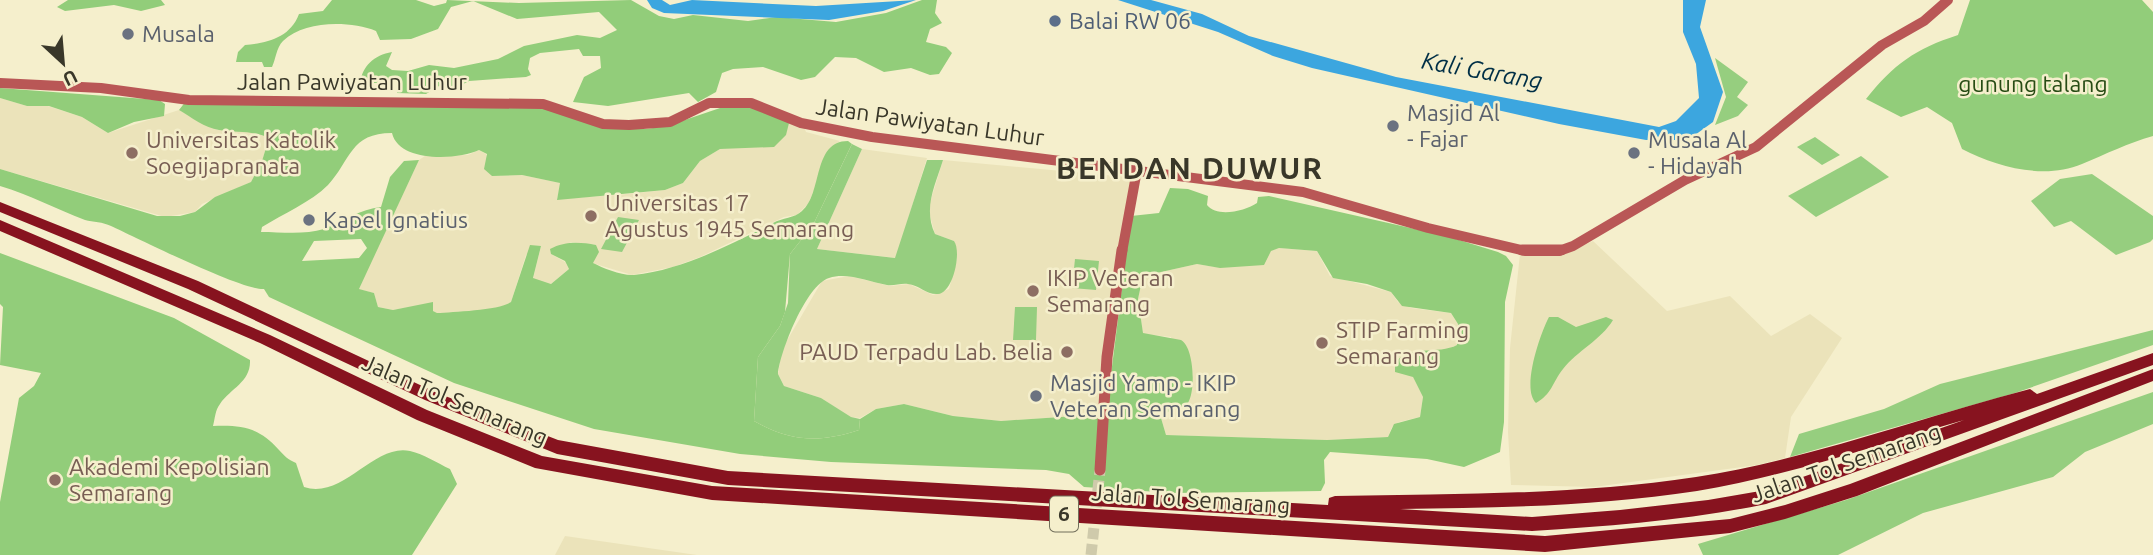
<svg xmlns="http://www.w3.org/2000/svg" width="2153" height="555" font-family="Ubuntu,sans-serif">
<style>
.built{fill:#ebe3ba}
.green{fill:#96ce7f}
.forest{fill:#92cd7a;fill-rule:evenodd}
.water{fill:#3ca6df}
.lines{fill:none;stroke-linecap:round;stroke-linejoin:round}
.secondary-tunnel{stroke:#cfcaab;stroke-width:11;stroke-dasharray:11 5;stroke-linecap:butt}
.secondary-far1{stroke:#b95756;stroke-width:10}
.secondary{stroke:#b95756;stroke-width:11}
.highway{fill:#87131f;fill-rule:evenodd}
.service-dot{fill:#5c6f8a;stroke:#f5efcc;stroke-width:2.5}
.worship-dot{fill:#6b7280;stroke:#f5efcc;stroke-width:2.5}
.education-dot{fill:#8d6e63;stroke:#f5efcc;stroke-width:2.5}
.labels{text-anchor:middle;stroke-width:5;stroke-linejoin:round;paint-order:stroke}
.shield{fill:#f5efcc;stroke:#716e5a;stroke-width:2}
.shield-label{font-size:21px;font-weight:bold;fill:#393729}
.service-label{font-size:23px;fill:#4e5e75;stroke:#f5efcc;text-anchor:start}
.worship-label{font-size:23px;fill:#5b616d;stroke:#f5efcc;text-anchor:start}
.street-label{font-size:23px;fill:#393729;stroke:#f5efcc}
.park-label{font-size:23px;fill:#274c14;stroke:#f5efcc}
.education-label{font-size:23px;fill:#785e54;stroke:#f5efcc;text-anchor:start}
.water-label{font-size:24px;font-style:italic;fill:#002f46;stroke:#f5efcc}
.district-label{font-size:30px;font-weight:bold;letter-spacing:2px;fill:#393729;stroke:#f5efcc}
</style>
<rect width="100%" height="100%" fill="#f5efcc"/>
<g class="built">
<path d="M0 98 27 106H48L82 117 108 133 179 110 218 130 256 132 269 138 262 161 251 182 202 204 195 212 165 217 0 169Z"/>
<path d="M790 119 804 127 806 132 840 141 834 145 808 204 797 215 784 217 700 257 673 267 632 275 592 263 596 245 571 242 551 254 565 262 569 269 551 284 533 279 541 246 526 255 511 302 506 306 467 313H437L433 311V303L393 310 378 307 374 293 358 289 419 160 425 156 468 155 479 150 486 154 492 176 522 175 561 183 557 199 616 195 665 190 683 183 700 161 720 149 752 146Z"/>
<path d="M862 149 927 158 896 258 817 249Z"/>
<path d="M943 160 1138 178 1128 231 1106 414 1001 421 953 416 904 404 876 409 860 418 850 417 821 398 784 386 778 374 782 349 822 281 849 276 890 286 909 284 933 295 949 289 957 259 954 241 935 234 928 209Z"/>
<path d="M1593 241 1667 311 1730 296 1771 336 1810 314 1842 338 1791 417 1785 458 1757 465 1594 487 1511 485 1508 432 1510 348 1520 254 1561 255Z"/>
<path d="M1279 248 1317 251 1330 276 1391 292 1398 302 1411 308 1451 313 1458 324 1457 345 1449 349 1429 351 1413 377 1423 397 1420 417 1399 422 1392 427 1388 437 1327 440 1166 435 1161 418 1166 411 1182 407 1171 337 1143 334 1138 299 1143 276 1197 264 1215 267Z"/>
<path d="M565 536 697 555H555Z"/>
</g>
<g class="green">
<path d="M1715 58 1748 82 1737 97 1748 105 1738 116 1715 125 1726 97Z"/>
<path d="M1815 137 1840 155 1822 165 1797 147Z"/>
<path d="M852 144 862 149 817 249 895 258 927 160H943C935 186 923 208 935 234L954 241C962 252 953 293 938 294 927 295 919 285 908 284 901 283 894 286 887 285 868 282 848 272 829 278 806 285 780 352 778 374L784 386 821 398 851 417 860 419 859 430C819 443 791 442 754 421L758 357 780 326 788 303 790 254 813 225Z"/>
<path d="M1861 156 1889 177 1816 217 1788 196Z"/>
<path d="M2092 174 2153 216V239L2150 242 2116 255 2071 221 2054 227 2031 201 2060 179Z"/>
<path d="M618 217 639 220 622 252 601 249Z"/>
<path d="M1075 259 1099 261 1096 290 1072 288Z"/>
<path d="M1015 307H1037L1036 340H1013Z"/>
<path d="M2153 330V345L2015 393 1790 457 1799 434 1884 409 1940 384Z"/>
<path d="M2153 392V424L2085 452 2053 477 1923 513 1838 555H1703L1698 544 1846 500Z"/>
</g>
<g class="forest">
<path d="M68 0H161L165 5 141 11 114 5 65 11 57 7Z"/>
<path d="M332 0H416L434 6 446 3 447 0 519 3 631 0 659 16 674 19 693 15 748 21 777 17 836 22 886 13 922 0H937L935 13 942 23 930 29 926 42 946 47 952 53 939 74 930 75 911 68 884 72 856 58 835 57 815 77 801 80 763 67 733 69 722 73 716 92 698 102 689 93 608 106 573 102 584 77 601 68 600 56H583L579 49 540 53 530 58 528 69 531 75 526 77 469 81 460 86H439L426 94 397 93 402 81 360 84C362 66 374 55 392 52L386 66 392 70 408 71 429 65 454 68 498 59 524 46 577 35 600 38 617 30 599 12 517 19 473 1 451 7 438 29 411 39 380 40 376 31C350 21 305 20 283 41 276 48 276 59 272 67H264L262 62H236L238 52 245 45C267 43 290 38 299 14L323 11Z"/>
<path d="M1970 0H2142L2153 12V136C2128 143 2106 154 2082 164 2044 180 1997 167 1962 149L1952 123 1927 107 1901 117 1866 99C1894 64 1915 49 1958 35Z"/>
<path d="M0 88 159 100 165 104 164 116 134 122 108 133 82 117 49 106H27L0 98Z"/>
<path d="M186 101 544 108 616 128 646 129 667 126 723 107 747 106 790 119 786 135 774 147 720 149 700 161 683 183 665 190 557 200 560 183 522 175 492 176 484 169 487 154 479 150C458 160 399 163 392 133 350 133 351 160 328 185 311 202 283 214 262 227L261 232C281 232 305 235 324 229 344 221 360 209 381 207L390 177 404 161 419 160 359 289 374 293 378 307 393 310 433 302V311L437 313C453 312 500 310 511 302L530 245 541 246 533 278 551 284 569 269 565 261 551 254 550 249C565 241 580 242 596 245L599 252 593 263C603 268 622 276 634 275 682 270 730 245 773 223 782 218 795 218 802 211 823 194 812 141 848 141L852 144 850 148 813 225 790 254 785 312 780 326 758 357 754 421C791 442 819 443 859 430L860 419 876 409 904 404 953 416 1001 421 1106 414 1131 216 1159 213 1170 188 1188 189 1208 196 1207 205C1217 218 1245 211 1257 203L1258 197 1269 196 1446 236 1498 252 1506 256 1513 265 1505 302 1504 422 1500 452 1464 467 1427 459 1330 452 1324 460 1325 483 1321 491 1173 493 1084 487 1069 474 1046 470 831 462 740 454 594 429 454 383 269 297 264 289C243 291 137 238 111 226 103 222 93 222 85 220 56 209 30 195 0 186V169L157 216H180L195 212 215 197 251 182 262 161 269 138C252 130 237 133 219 130 205 128 191 117 179 110ZM361 239 367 248 359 258 302 261 314 241ZM1279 248 1317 251 1333 278 1367 284 1391 292 1402 306 1451 313 1458 324 1457 345C1439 355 1406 344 1395 364V372L1413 377 1423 397 1420 417 1394 424 1388 437 1327 440 1166 435 1161 418C1169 407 1183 410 1188 403 1196 390 1194 347 1181 340L1143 333 1138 299 1143 276 1197 264 1220 268 1264 265 1271 251Z"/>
<path d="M0 253 174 318 250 360C251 382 231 388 220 404 215 410 215 419 213 426 242 425 258 427 279 450 286 457 287 459 296 463L304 487C343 500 374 443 410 451 424 454 437 463 450 469L457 484 412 555H0V502L19 398 34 386 41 373 0 365 3 307 0 304Z"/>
<path d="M1549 317H1558L1576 327 1606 317 1613 320C1601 340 1577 351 1563 369 1552 383 1552 394 1536 403 1521 389 1540 334 1549 317Z"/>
</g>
<g class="water">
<path d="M647 0H662L670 5 692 0 816 6 916 0 883 11 829 20 664 13 652 8Z"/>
<path d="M1118 0H1151L1202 14 1249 36 1396 77 1659 127 1676 121 1699 98 1696 64 1683 32V0H1706L1700 27 1723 92 1713 122 1688 140H1646L1559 124 1312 68 1273 56 1218 32Z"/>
</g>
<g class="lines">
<path class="secondary-tunnel" d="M1091 555 1100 470"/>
<g class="secondary-far1">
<path d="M0 83 101 88 189 100 543 104 603 124 629 125 670 122 709 103H751L801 123 872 137 1303 192 1428 228 1525 251H1559L1573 246 1685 180 1756 147 1882 45 1924 21 1948 0"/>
<path d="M1122 252 1137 170"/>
</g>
<g class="secondary">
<path d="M1522 250H1561"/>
<path d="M1100 470 1107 357 1122 250"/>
</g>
<g class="highway">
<path d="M0 202 198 281 435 392 558 440 728 471 1328 505 1329 498 1335 496C1455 494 1577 495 1696 477 1810 459 1919 418 2030 389L2037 394 2153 353V365L1766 504C1689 520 1611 526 1532 531L728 485 557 454 425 400 188 289 0 212ZM1964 420 1766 490 1708 500 1620 510 1532 517 1400 509C1499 508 1599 506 1697 491 1788 476 1876 445 1964 420Z"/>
<path d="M0 220 270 335 427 410 542 456 712 486 1545 536 1730 519 1785 505 1850 484 2153 369V381L1857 496 1785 519 1730 533 1545 552 712 500 535 468 417 420 260 343 0 231Z"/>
</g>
</g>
<circle class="service-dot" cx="1055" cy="21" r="7"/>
<g class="worship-dot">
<circle cx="128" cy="34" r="7"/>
<circle cx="1393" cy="126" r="7"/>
<circle cx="1634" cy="153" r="7"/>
<circle cx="309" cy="220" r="7"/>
<circle cx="1036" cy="396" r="7"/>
</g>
<g class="education-dot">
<circle cx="132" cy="153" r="7"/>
<circle cx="591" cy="216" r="7"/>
<circle cx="1033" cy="291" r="7"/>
<circle cx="1322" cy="343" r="7"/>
<circle cx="1067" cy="352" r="7"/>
<circle cx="55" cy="480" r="7"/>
</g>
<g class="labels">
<rect class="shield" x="1050" y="496.5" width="28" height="35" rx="5"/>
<g class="shield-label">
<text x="1064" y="521">6</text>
</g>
<g class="service-label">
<text x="1069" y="29">Balai RW 06</text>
</g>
<g class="worship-label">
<text x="142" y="42">Musala</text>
<text x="1407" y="121">Masjid Al<tspan x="1407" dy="26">- Fajar</tspan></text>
<text x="1648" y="148">Musala Al<tspan x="1648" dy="26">- Hidayah</tspan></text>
<text x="323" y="228">Kapel Ignatius</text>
<text x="1050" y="391">Masjid Yamp - IKIP<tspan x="1050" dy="26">Veteran Semarang</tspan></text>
</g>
<g class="street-label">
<text x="352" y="90">Jalan Pawiyatan Luhur</text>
<text transform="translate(930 122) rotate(8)" y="8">Jalan Pawiyatan Luhur</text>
<text transform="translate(455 400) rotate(23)" y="8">Jalan Tol Semarang</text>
<text transform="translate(1846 463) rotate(-19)" y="8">Jalan Tol Semarang</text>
<text transform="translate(1191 499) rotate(4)" y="8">Jalan Tol Semarang</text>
</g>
<g class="park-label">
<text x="2033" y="92">gunung talang</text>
</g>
<g class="education-label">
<text x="146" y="148">Universitas Katolik<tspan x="146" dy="26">Soegijapranata</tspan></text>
<text x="605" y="211">Universitas 17<tspan x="605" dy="26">Agustus 1945 Semarang</tspan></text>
<text x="1047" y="286">IKIP Veteran<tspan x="1047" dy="26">Semarang</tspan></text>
<text x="1336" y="338">STIP Farming<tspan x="1336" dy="26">Semarang</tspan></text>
<text x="1053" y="360" text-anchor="end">PAUD Terpadu Lab. Belia</text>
<text x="69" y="475">Akademi Kepolisian<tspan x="69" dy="26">Semarang</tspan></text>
</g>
<g class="water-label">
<text transform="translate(1482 71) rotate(10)" y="8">Kali Garang</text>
</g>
<g class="district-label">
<text x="1190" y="179">BENDAN DUWUR</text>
</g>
</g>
<g transform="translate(63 63) rotate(154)" stroke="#f5efcc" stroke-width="5" paint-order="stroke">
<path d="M0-5L12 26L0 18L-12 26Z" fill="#393729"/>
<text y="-10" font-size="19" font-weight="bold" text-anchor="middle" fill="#393729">U</text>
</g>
</svg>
